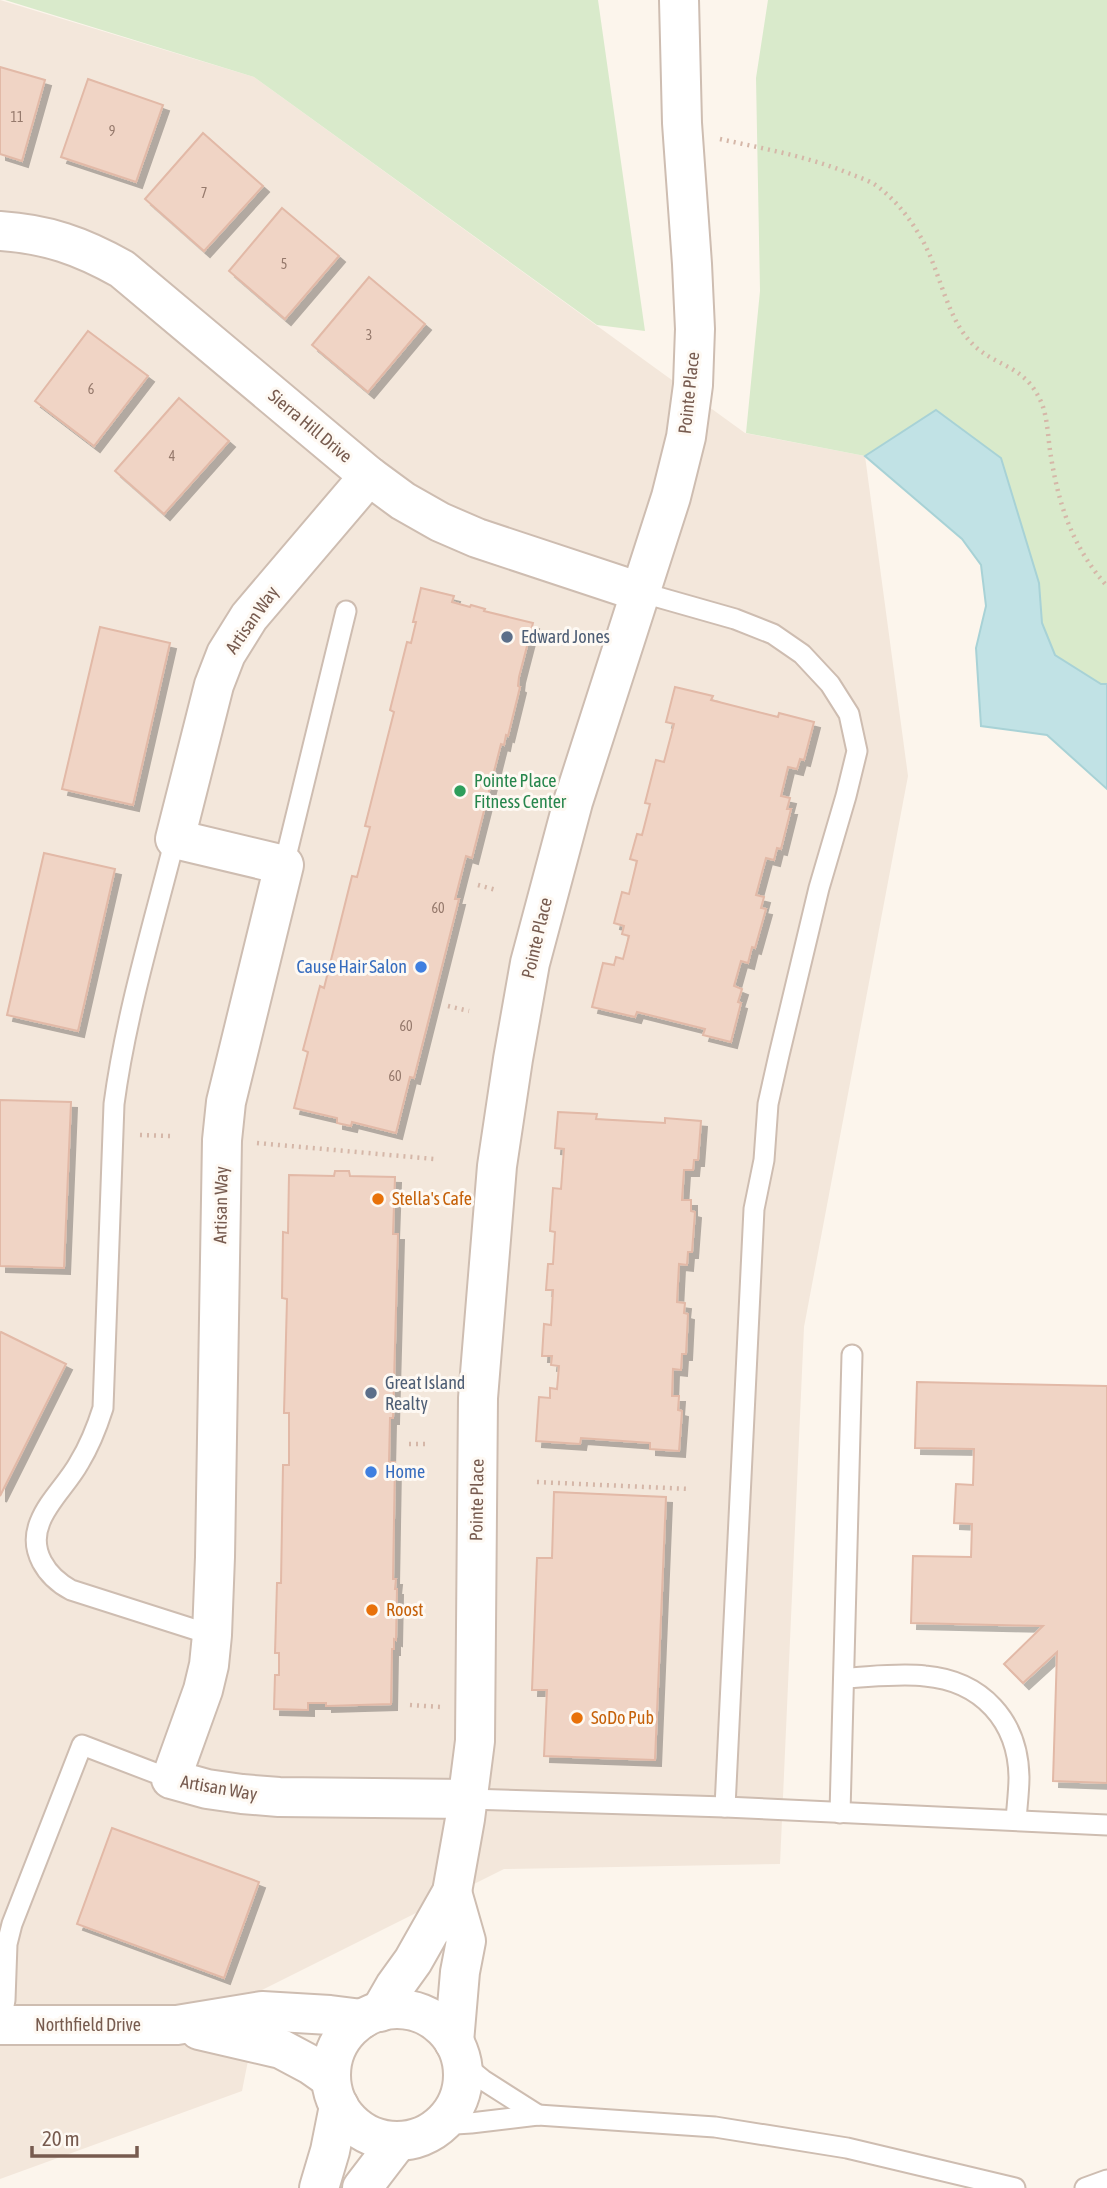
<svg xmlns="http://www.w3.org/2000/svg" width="1107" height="2188" font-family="'Asap Condensed',sans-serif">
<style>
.residential{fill:#f3e7db}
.green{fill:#d9eacb}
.water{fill:#c1e2e5;stroke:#a8d2d6;stroke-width:2}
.building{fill:#f0d4c5;stroke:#e2b9a7;stroke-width:2;filter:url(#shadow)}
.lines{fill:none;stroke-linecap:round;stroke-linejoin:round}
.service-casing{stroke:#cebdb1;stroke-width:23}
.minor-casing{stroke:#cebdb1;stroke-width:42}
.tertiary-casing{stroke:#cebdb1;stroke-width:42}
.path{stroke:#d5b7a8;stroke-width:4.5;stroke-dasharray:2 5;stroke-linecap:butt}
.service{stroke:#fff;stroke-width:19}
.minor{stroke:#fff;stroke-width:38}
.tertiary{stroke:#fff;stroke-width:38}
.service-dot{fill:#5c6f8a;stroke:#fef9f3;stroke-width:2.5}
.leisure-dot{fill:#2e9e5b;stroke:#fef9f3;stroke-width:2.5}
.shop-dot{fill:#3f7fe0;stroke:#fef9f3;stroke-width:2.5}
.food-dot{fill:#e8710a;stroke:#fef9f3;stroke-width:2.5}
.labels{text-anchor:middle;stroke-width:6;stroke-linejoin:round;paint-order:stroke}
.number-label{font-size:14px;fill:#95796c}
.street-label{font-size:18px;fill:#775b4f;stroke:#fef9f3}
.service-label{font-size:18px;fill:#4e5e75;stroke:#fef9f3;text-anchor:start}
.leisure-label{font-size:18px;fill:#27864d;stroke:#fef9f3;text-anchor:start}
.shop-label{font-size:18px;fill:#366cbe;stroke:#fef9f3;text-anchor:end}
.food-label{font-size:18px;fill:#c56008;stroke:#fef9f3;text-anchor:start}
</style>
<defs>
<filter id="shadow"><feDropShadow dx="6" dy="6" stdDeviation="0" flood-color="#0004"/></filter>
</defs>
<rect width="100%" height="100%" fill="#fcf5ec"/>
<path class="residential" d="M0 0 254 77 745 433 865 456 908 776 804 1327 780 1864 504 1869 262 1990 242 2091 0 2179Z"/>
<g class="green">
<path d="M5 0H598L645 331 597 325 254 77Z"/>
<path d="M768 0H1107V684H1101L1055 655 1042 623 1039 583 936 410 865 456 746 433 760 291 756 78Z"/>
</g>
<path class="water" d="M936 410 1001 458 1039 583 1042 623 1055 655 1101 684H1107V789L1047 735 981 726 976 648 986 606 981 565 962 539 865 456Z"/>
<g class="building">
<path d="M0 67 45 80 22 161 0 154Z"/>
<path d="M88 79 163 105 136 182 61 157Z"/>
<path d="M203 133 263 186 204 251 145 199Z"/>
<path d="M282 208 339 256 285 319 229 271Z"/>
<path d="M369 277 425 324 368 392 312 345Z"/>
<path d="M88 331 148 376 94 446 35 401Z"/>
<path d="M179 398 229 441 164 514 115 471Z"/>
<path d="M421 588 454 596 452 602 470 607 471 605 485 609 484 611 533 623 519 677 518 686 520 687 508 736 506 735 504 745 501 744 472 858 466 856 455 899H459L414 1078 410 1077 396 1133 352 1122 351 1126 337 1123V1118L294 1108 308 1052 303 1050 320 986 324 988 352 876 357 877 370 827 365 826 394 712 390 710 407 642 411 643 416 622H413Z"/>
<path d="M100 627 170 643 133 805 62 789Z"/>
<path d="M675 687 713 696 711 700 778 717 779 713 814 722 804 760 800 759 797 769 788 767 781 796 790 798 787 809H791L781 849 777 848 774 860 766 858 756 895 764 897 761 908 766 909 755 948 752 947 748 963 741 961 734 986 742 989 738 1002 741 1003 731 1042 703 1035 705 1029 637 1012 635 1017 592 1007 603 963 614 965 616 957 623 959 629 936 622 934 624 926 614 923 622 892 629 894 637 861 630 859 637 834 642 835 650 804 645 803 656 760 664 762 674 724 666 722Z"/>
<path d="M44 853 115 869 78 1031 7 1015Z"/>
<path d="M0 1100 71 1102 64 1268 0 1266Z"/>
<path d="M558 1112 597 1114 596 1119 665 1123V1118L701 1121 698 1160H694L693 1170H684L682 1200H691V1211L695 1212 692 1252H688L687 1265 679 1264 677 1302 685 1303 684 1313 688 1314 686 1354H682L681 1370 673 1369 672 1396H679L678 1410 682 1411 679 1451 650 1449V1443L581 1438 580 1444 536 1441 539 1397 550 1398V1388L557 1389 559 1366 551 1365 552 1356H542L544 1324 551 1325 553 1290H546L548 1264H553L555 1232 550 1231 553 1188 561 1189 564 1149 555 1148Z"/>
<path d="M335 1171H349L350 1176 395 1177 393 1234H398L393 1418H390L389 1462H395L393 1579H396L395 1589H397L396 1640 394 1639V1649H392L391 1704 326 1706V1703H308V1710L274 1709 275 1675H279V1653H275L277 1583H281L283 1465H289V1413H284L287 1299 282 1298 283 1232 288 1233 289 1175 334 1176Z"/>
<path d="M1 1332 66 1364 0 1496V1334Z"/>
<path d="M917 1382 1107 1386V1783L1053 1781 1057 1652 1023 1683 1004 1664 1043 1626 911 1623 913 1556 971 1557 972 1524 954 1523 956 1484 973 1485 974 1449 915 1448Z"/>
<path d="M554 1492 666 1497 655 1760 544 1756 547 1690H532L537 1558H552Z"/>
<path d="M112 1828 259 1882 224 1978 77 1924Z"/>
</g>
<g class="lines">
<g class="service-casing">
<g id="service">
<path d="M640 592 735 619 773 634 802 654 830 684 849 714 857 751 846 796 819 888 779 1055 768 1104 764 1160 754 1209 725 1807"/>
<path d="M175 839C153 926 126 1014 114 1104L103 1408C97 1427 90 1445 79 1463 68 1483 48 1501 40 1522 28 1551 47 1577 71 1590L212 1635"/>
<path d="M284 865 346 611"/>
<path d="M844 1678C870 1677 899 1673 925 1676 982 1681 1018 1721 1019 1777 1019 1791 1017 1806 1016 1820"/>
<path d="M468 1799 725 1807 1107 1825"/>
<path d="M840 1813 852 1355"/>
<path d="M0 2027 5 2000 7 1944 12 1924 82 1745 171 1779"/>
<path d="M462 2063 483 2080 538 2115"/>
<path d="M440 2125 471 2123 538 2115 715 2127 847 2148 1015 2188"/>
<path d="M1085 2188 1107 2180"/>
</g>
</g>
<g class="minor-casing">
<g id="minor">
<path d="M0 231C47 234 81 246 122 269L369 476 403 501 440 522 477 538 640 592"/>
<path d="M369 476 249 617 226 654 214 685 175 839 284 865 226 1102 222 1140 215 1557 212 1635 209 1665 203 1690 171 1779 207 1789 242 1794 279 1797 468 1799"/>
<path d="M0 2025H177L262 2011 330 2015 362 2019"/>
<path d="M199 2030 281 2049 311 2065 331 2079"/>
</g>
</g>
<g class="tertiary-casing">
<g id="tertiary">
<path d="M452 1892 466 1941 460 1972 454 2042"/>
<circle cx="397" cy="2075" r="66"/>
<path d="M380 2012 395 1986 413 1961 452 1892 465 1819 475 1741 478 1398 497 1166 513 1059 530 963 573 802 671 497 686 437 693 385 695 329 692 264 682 123 679 0"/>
<path d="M319 2188 330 2151 339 2106"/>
<path d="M362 2188 398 2141"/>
</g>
</g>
<g class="path">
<path d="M720 139C765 149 811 157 853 175 861 178 870 181 877 186 897 201 912 221 924 243 939 271 947 315 968 339 993 369 1024 361 1042 404 1048 420 1048 440 1051 457 1059 506 1073 548 1107 586"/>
<path d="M478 885 496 890"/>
<path d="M448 1006 469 1011"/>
<path d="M140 1135 170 1136"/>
<path d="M257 1143 434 1159"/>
<path d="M409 1444H428"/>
<path d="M537 1482 690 1489"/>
<path d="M410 1705 441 1707"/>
</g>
<use href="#service" class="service"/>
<use href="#minor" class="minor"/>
<use href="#tertiary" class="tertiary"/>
</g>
<g class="service-dot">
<circle cx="507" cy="637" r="7"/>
<circle cx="371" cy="1393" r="7"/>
</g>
<circle class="leisure-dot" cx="460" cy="791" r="7"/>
<g class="shop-dot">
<circle cx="421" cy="967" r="7"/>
<circle cx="371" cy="1472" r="7"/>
</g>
<g class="food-dot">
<circle cx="378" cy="1199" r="7"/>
<circle cx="372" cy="1610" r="7"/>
<circle cx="577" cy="1718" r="7"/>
</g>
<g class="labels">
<g class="number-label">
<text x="17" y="122">11</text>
<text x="112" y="136">9</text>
<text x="204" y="198">7</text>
<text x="284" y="269">5</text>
<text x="369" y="340">3</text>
<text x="91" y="394">6</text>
<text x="172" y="461">4</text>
<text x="438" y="913">60</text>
<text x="406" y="1031">60</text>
<text x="395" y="1081">60</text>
</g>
<g class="street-label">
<text transform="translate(689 393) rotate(-84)" y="6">Pointe Place</text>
<text transform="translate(310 426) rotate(40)" y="6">Sierra Hill Drive</text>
<text transform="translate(252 620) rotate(-55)" y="6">Artisan Way</text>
<text transform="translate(537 938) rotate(-77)" y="6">Pointe Place</text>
<text transform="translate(221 1205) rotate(-89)" y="6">Artisan Way</text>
<text transform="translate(477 1500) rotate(-89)" y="6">Pointe Place</text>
<text transform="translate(219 1788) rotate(10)" y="6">Artisan Way</text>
<text x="88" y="2031">Northfield Drive</text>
</g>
<g class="service-label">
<text x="521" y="643">Edward Jones</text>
<text x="385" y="1389">Great Island<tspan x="385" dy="21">Realty</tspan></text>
</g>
<g class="leisure-label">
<text x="474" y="787">Pointe Place<tspan x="474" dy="21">Fitness Center</tspan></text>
</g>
<g class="shop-label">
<text x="407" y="973">Cause Hair Salon</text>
<text x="385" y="1478" text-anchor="start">Home</text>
</g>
<g class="food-label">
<text x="392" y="1205">Stella's Cafe</text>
<text x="386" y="1616">Roost</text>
<text x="591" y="1724">SoDo Pub</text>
</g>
</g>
<path d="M32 2146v10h105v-10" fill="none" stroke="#775b4f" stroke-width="3.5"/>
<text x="42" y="2146" font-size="21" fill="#775b4f" stroke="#fef9f3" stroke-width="5" paint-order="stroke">20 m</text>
</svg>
